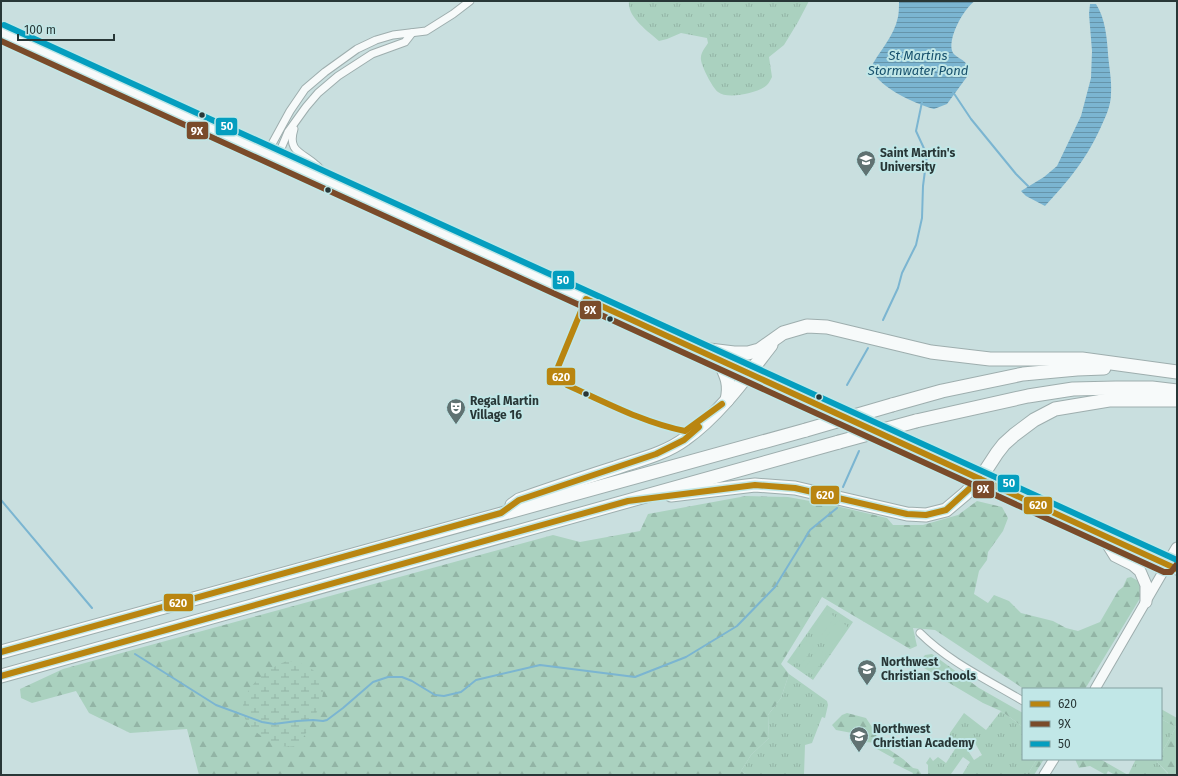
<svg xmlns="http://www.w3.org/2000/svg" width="1178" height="776" font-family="'Fira Sans',sans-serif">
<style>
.grass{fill:url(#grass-tufts);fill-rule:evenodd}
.forest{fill:url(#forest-firs)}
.wetland{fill:url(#wetland-marsh)}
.pitch{fill:#aad1bf}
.water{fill:url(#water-rules)}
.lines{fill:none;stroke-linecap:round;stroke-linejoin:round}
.stream{stroke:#7bb5d1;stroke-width:2}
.minor-casing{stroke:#9eaeae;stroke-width:9}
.tertiary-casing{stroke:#9eaeae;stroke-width:11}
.primary-casing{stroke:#9eaeae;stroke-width:13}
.motorway-casing{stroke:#9eaeae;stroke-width:15}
.minor{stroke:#f7fafa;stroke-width:7}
.tertiary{stroke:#f7fafa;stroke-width:9}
.primary{stroke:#f7fafa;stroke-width:11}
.motorway{stroke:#f7fafa;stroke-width:13}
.motorway-bridge-casing{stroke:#9eaeae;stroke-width:15;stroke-linecap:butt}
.motorway-bridge{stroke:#f7fafa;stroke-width:13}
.bus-1-casing{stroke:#c1e7e7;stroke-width:9}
.bus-2-casing{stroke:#c1e7e7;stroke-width:9}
.bus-3-casing{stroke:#c1e7e7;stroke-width:9}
.bus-1{stroke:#b98510;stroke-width:6}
.bus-2{stroke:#7a4b2a;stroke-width:6}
.bus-3{stroke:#049ebf;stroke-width:6}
.bus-dot{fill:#283737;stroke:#c1e7e7;stroke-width:1.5}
.labels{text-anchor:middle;stroke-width:4;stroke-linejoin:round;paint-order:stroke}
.poi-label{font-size:12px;font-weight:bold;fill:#283737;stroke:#c1e7e7;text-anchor:start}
.water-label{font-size:13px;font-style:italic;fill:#16506c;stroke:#c1e7e7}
.line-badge{stroke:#c1e7e7;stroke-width:1.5}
.badge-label{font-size:11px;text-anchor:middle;font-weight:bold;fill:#fff}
</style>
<defs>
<pattern id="grass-tufts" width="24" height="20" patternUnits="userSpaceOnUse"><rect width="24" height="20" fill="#aad1bf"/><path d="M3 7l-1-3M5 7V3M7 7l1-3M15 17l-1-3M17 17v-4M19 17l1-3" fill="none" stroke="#92b4a5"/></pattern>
<pattern id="forest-firs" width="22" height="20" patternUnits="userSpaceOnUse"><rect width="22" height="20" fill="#aad1bf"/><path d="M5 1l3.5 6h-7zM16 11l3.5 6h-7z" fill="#92b4a5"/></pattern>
<pattern id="wetland-marsh" width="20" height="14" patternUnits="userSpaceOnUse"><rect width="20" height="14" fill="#aad1bf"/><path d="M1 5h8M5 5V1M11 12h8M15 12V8" fill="none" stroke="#92b4a5"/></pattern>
<pattern id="water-rules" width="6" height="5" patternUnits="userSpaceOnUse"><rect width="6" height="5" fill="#7bb5d1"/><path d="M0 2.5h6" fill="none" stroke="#6594aa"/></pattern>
</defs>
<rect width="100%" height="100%" fill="#c9dfdf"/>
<g class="grass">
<path d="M629 1H809L798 22 784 45 769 57 772 77C771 79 769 83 767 85 759 93 727 100 718 92 712 87 702 67 701 60 700 53 705 48 708 43L707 38 681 33 667 39 659 41C648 31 627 17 629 1Z"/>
<path d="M827 605 853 622 813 680 787 662Z"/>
<path d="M789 674 827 701 828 705 825 718 822 717 812 743 805 745 804 775H747L741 771 751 755 769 738 768 715 781 698Z"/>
<path d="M1001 711 1023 727V759H1037L1027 775H962L970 762 963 757 951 774 953 775H928V765L926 763 930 757 933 761 938 757 946 763 957 746 949 740 950 733 964 713 986 730ZM972 738 982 755 974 760 963 743Z"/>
<path d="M1161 719 1176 727 1161 754Z"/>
<path d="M1136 759H1158L1157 762 1168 774 1167 775H1128Z"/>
</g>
<g class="forest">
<path d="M746 496 788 497 832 505 887 518 893 525H923L958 515 977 501 1002 507 1008 518 1003 531 988 552 987 560 979 571 974 594 988 603 994 595 1009 601 1021 613 1053 621 1066 628 1078 631 1100 622 1118 591 1123 587 1127 578 1131 577 1142 583V595L1085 689H1024L935 630 913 628 917 646 910 649 822 597 781 664 789 674 781 698 768 715 769 738 751 755 741 771 747 775H199L187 729 130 733 89 713 76 691 32 703 21 698 20 689 63 669 553 535 580 542 640 531 648 514Z"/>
<path d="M932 654 979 688 1023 713V727L1001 711 983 703 924 668 921 660 925 655Z"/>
<path d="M1161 709 1177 718V775H1167L1168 773 1157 762 1158 759H1161V754L1176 727 1161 719Z"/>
<path d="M847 713 866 718 872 727 873 732 882 741 884 746 903 759 913 768 918 769 922 775H912L913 773 893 763 895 759 877 749V743L866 742 864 746 851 744 852 733 836 730 832 725 842 715Z"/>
<path d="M1037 759H1044L1034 775H1027Z"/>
<path d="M1075 759H1100L1128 775H1115L1108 771 1106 775 1090 766 1079 768Z"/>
</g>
<path class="wetland" d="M287 661C303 662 321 670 323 688 325 701 306 736 297 746 285 748 277 745 268 740 260 735 251 730 247 722 231 696 266 668 287 661Z"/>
<g class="pitch">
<path d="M826 611 835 617 821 636 813 630Z"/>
<path d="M838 620 847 626 834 645 825 639Z"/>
<path d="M805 640 814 646 801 665 792 659Z"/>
<path d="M818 649 827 655 813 674 805 668Z"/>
</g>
<g class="water">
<path d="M899 1H975C964 8 946 40 953 53 957 58 965 60 967 65 969 67 969 71 969 74L947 104 934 109C911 102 884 90 870 69 879 51 894 37 898 17 899 12 899 6 899 1Z"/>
<path d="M1090 4H1096C1105 18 1107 37 1108 54 1109 67 1112 81 1111 94 1111 106 1105 118 1100 129 1085 161 1069 180 1045 206L1026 196 1021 191 1044 177 1057 166 1081 116 1091 78 1092 51 1089 14Z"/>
</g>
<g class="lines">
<g class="stream">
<path d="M953 92 971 119 1016 174 1028 186"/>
<path d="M883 320 898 288 902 273 916 245 922 218 923 186 927 155 916 131 922 102"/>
<path d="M847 385 868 348"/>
<path d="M843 487 859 451"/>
<path d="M1 500 92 608"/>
<path d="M135 654 216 705 262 722 274 724 297 721 313 720 323 721 327 720 343 708 373 682 388 677H402L412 681 435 695 444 696 461 692 476 680 540 665 635 677 686 657 737 626 775 587 810 530 837 508"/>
</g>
<g class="minor-casing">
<g id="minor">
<path d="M294 129C287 152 302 152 316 165 322 170 326 176 331 181"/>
<path d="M267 153 290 111 305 89 325 72 357 49 376 40 393 35 426 31 453 14 470 1"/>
<path d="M277 158 288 132 306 107 318 93 338 76 372 54 405 42 412 33"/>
<path d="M920 633C949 662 988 680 1023 701"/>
</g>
</g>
<g class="tertiary-casing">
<g id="tertiary">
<path d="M1095 689 1167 565"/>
<path d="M1044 775 1054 759"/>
</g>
</g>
<g class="primary-casing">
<g id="primary">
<path d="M1 32 1177 569"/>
<path d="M1102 535 1115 556 1133 565 1140 571 1146 585V602"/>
<path d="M1167 565 1177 548"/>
</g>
</g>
<g class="motorway-casing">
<g id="motorway">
<path d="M693 348 734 353H748L759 350 783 333 807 326 827 327 931 352 990 359H1082L1177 372"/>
<path d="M719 360C726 375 731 383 727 400"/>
<path d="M892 405 942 391 1023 374 1077 369 1104 368"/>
<path d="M916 421 1028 396 1073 389 1116 388H1152L1177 391"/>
<path d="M671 495 755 485 795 488 907 514 926 515 946 510 965 494 980 479 997 453 1004 444 1014 435 1034 420 1055 409 1109 400H1177"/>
<path d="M512 505 519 500C551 489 583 478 615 468 638 460 665 454 685 439 719 415 746 377 771 345"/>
<path d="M1 652 806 430"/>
<path d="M1 676 839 442"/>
</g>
</g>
<use href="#minor" class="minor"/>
<use href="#tertiary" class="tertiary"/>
<use href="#primary" class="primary"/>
<use href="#motorway" class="motorway"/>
<g class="motorway-bridge-casing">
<g id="motorway-bridge">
<path d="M806 430 892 405"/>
<path d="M839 442 916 421"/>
</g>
</g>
<use href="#motorway-bridge" class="motorway-bridge"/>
<g class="bus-1-casing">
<g id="bus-1">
<path d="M722 404 685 431C644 423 605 402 567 385L560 375 558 367 586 299 1177 569"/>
<path d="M1 652 501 513 519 500 656 454 684 440 699 427"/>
<path d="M1 676 628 501 755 485 795 488 907 514 926 515 946 510 980 479"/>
</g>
</g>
<g class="bus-2-casing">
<path id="bus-2" d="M1 41 1164 572H1171L1177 564"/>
</g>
<g class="bus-3-casing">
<path id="bus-3" d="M4 25 1177 560"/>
</g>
<use href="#bus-1" class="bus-1"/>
<use href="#bus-2" class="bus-2"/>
<use href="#bus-3" class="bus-3"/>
</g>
<defs>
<g id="university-pin" transform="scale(1)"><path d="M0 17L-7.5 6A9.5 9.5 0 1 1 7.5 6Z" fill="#607272" stroke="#c1e7e7"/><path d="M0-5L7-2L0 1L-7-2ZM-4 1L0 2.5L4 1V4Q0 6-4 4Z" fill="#fff"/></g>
<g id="theatre-pin" transform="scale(1)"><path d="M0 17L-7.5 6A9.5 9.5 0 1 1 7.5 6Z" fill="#607272" stroke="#c1e7e7"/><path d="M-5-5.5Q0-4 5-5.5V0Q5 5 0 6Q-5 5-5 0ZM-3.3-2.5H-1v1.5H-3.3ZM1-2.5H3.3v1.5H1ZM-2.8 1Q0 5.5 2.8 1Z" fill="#fff"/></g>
<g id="school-pin" transform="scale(1)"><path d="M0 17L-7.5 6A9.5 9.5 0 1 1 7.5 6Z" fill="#607272" stroke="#c1e7e7"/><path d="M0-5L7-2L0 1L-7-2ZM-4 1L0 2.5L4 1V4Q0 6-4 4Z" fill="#fff"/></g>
</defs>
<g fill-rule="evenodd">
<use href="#university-pin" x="866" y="160"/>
<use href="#theatre-pin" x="456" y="408"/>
<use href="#school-pin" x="867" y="669"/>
<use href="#school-pin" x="859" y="736"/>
</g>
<g class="bus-dot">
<circle cx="202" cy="115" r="3.5"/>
<circle cx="328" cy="190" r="3.5"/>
<circle cx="610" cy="319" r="3.5"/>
<circle cx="586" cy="394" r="3.5"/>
<circle cx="819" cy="397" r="3.5"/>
</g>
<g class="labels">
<g class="poi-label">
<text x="880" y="157">Saint Martin's<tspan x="880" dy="14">University</tspan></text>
<text x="470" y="405">Regal Martin<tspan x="470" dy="14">Village 16</tspan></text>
<text x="881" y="666">Northwest<tspan x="881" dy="14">Christian Schools</tspan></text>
<text x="873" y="733">Northwest<tspan x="873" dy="14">Christian Academy</tspan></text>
</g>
<g class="water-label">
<text x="918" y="60">St Martins<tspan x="918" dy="15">Stormwater Pond</tspan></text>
</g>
</g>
<g class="line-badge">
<rect x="215" y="117" width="23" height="19" rx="4" fill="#049ebf"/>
<rect x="186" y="121" width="23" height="19" rx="4" fill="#7a4b2a"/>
<rect x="552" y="270" width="23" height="20" rx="4" fill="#049ebf"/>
<rect x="579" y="300" width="23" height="20" rx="4" fill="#7a4b2a"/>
<rect x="546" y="367" width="30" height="19" rx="4" fill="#b98510"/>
<rect x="997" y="474" width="23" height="19" rx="4" fill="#049ebf"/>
<rect x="972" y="480" width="23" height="19" rx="4" fill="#7a4b2a"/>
<rect x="810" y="485" width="30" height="20" rx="4" fill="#b98510"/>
<rect x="1023" y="496" width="30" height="19" rx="4" fill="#b98510"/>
<rect x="163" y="593" width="31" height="19" rx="4" fill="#b98510"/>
</g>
<g class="badge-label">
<text x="227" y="130">50</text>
<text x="197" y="135">9X</text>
<text x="563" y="284">50</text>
<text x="590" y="314">9X</text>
<text x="561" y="381">620</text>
<text x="1009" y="487">50</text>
<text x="983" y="493">9X</text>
<text x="825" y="499">620</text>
<text x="1038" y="509">620</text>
<text x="178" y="607">620</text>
</g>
<rect width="1178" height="776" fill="none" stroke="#283737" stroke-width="4"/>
<rect x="1022" y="688" width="140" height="72" fill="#c1e7e7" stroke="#84a1a1"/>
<rect x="1030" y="701" width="20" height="6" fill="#b98510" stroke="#84a1a1"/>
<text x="1058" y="708" font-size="12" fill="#283737">620</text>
<rect x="1030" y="721" width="20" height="6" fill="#7a4b2a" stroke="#84a1a1"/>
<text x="1058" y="728" font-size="12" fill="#283737">9X</text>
<rect x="1030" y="741" width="20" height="6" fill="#049ebf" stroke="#84a1a1"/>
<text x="1058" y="748" font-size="12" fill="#283737">50</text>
<path d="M18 34v6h96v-6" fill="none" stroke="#283737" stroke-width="2"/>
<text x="24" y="34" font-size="12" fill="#283737" stroke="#c1e7e7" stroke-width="3" paint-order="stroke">100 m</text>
</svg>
